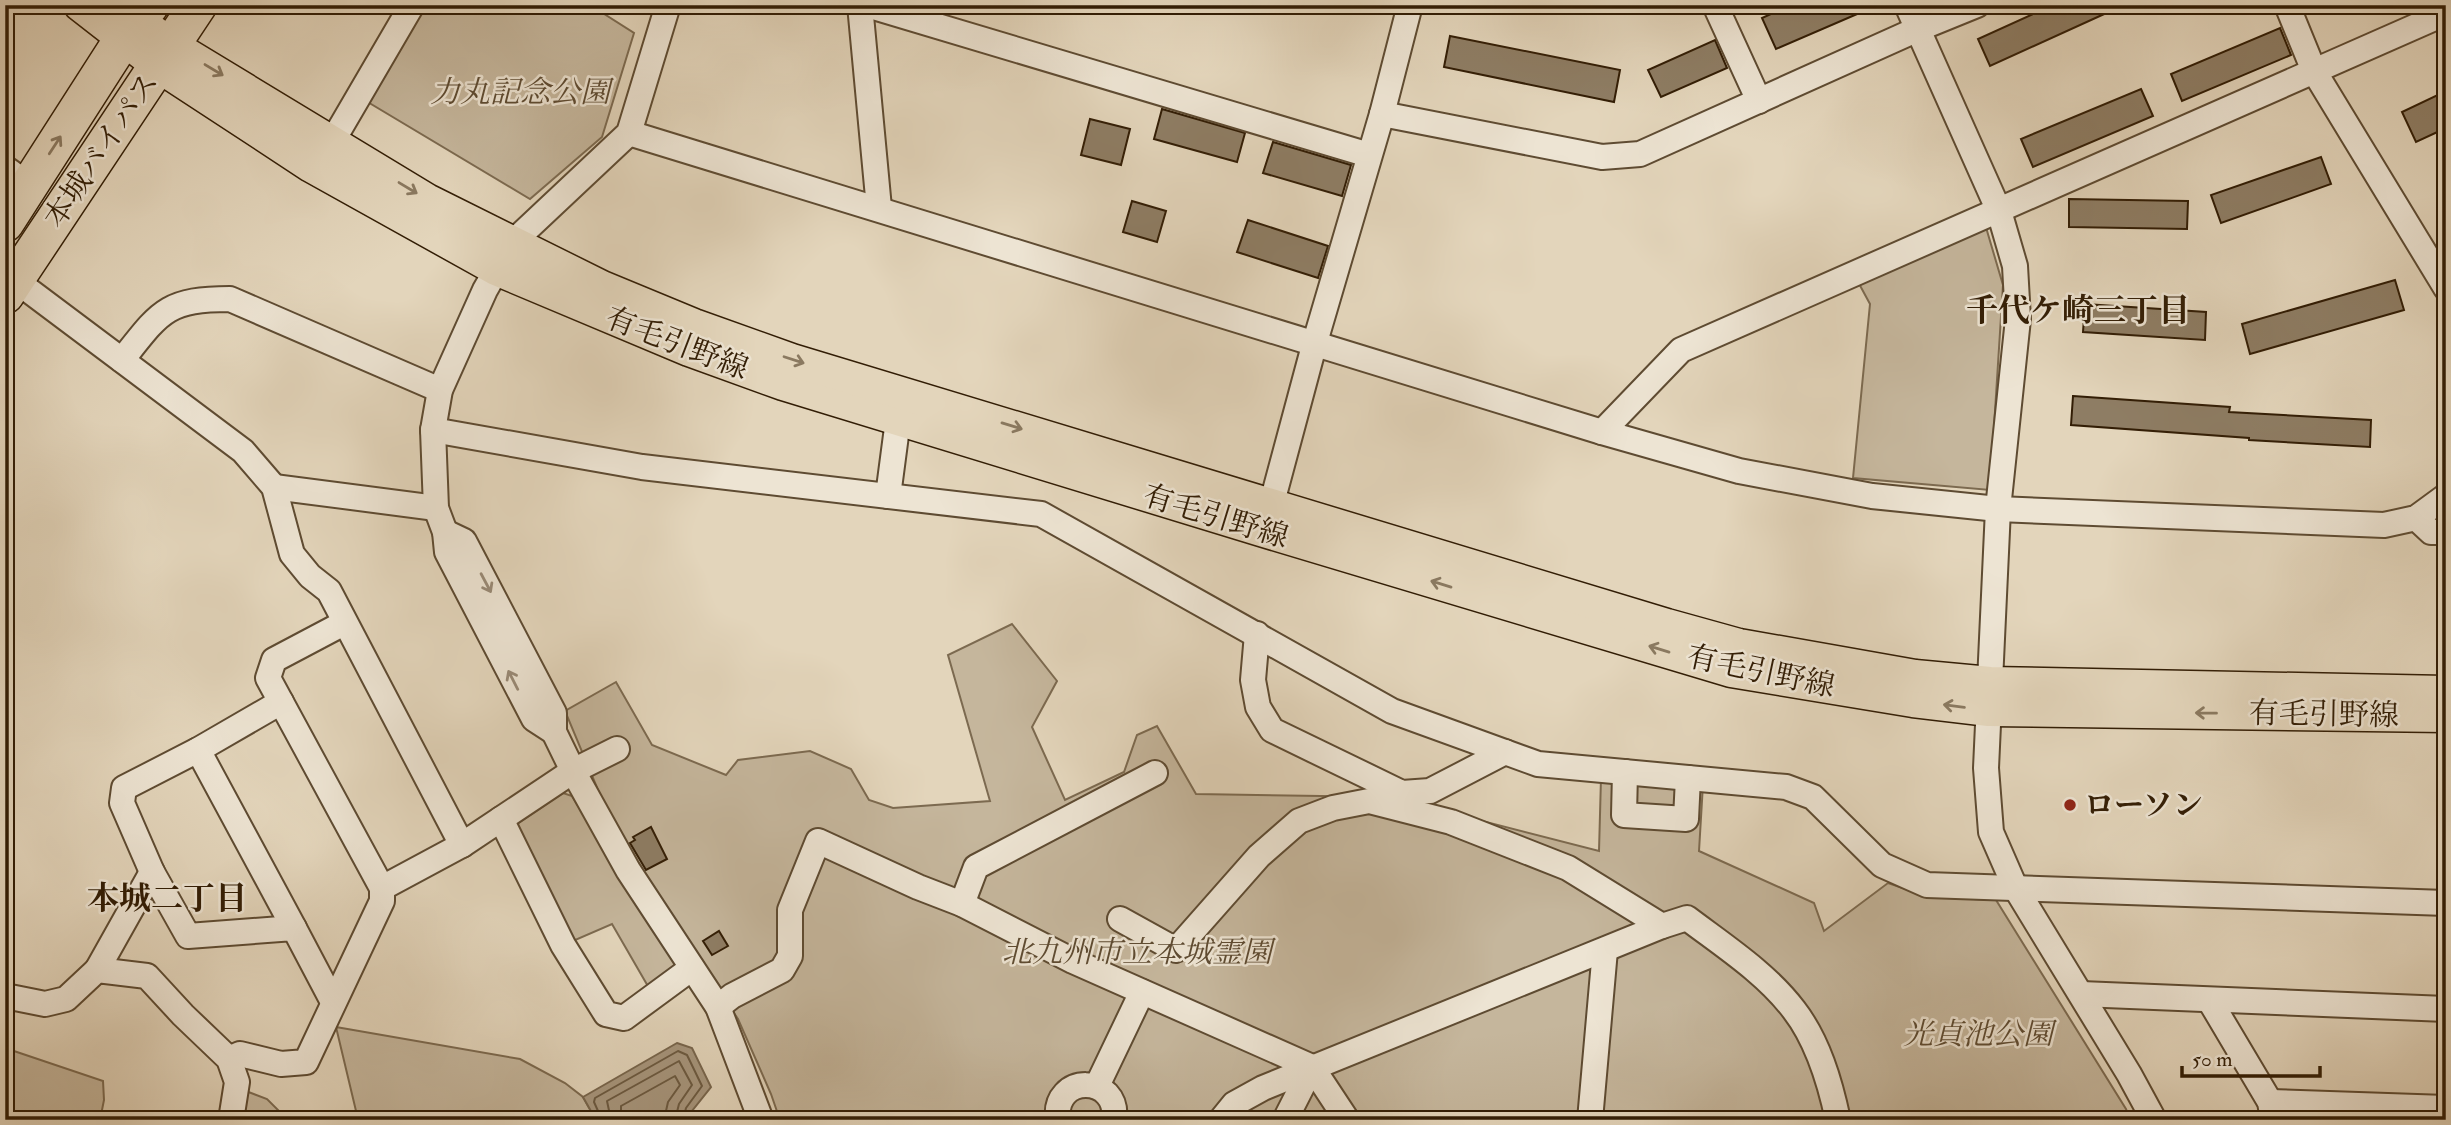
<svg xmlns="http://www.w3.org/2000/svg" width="2451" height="1125" font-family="'IM FELL Double Pica','Noto Serif JP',serif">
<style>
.green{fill:#c5b69c;stroke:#7c6a50;stroke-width:2}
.water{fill:#a7967d;stroke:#78664d;stroke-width:2}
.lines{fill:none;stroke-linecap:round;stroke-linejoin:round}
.shore{stroke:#6c5a41;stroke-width:2}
.building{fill:#8e7d64;stroke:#321d05;stroke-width:2}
.minor-casing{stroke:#5e4b32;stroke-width:28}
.major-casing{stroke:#321d05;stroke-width:35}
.highway-casing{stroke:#321d05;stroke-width:40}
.minor{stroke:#ede4d3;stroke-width:24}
.major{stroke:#e3d5bb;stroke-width:32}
.highway{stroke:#e3d5bb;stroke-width:37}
.oneway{stroke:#8a7960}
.oneway2{stroke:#998a76}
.poi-dot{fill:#8f2418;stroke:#ede4d3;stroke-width:2.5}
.labels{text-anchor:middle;stroke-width:5;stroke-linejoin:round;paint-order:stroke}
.park-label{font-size:30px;font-style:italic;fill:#5e4b32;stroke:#ede4d3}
.street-label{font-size:30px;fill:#321d05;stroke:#ede4d3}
.poi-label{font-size:30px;font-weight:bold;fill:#321d05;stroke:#ede4d3;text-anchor:start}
.neighbourhood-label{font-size:32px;font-weight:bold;fill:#321d05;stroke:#ede4d3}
</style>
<rect width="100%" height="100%" fill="#e3d5bb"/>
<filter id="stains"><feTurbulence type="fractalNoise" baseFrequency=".00286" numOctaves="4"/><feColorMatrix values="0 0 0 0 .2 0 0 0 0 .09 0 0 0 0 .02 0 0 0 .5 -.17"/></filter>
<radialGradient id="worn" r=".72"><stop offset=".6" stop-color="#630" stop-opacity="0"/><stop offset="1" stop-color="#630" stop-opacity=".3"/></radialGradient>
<g class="green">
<path d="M416 5H590L634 33 602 137 530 199 356 95Z"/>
<path d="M1985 224 2003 285 1990 490 1853 478 1870 304 1857 280Z"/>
<path d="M1012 624 1057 681 1032 727 1065 800 1124 772 1137 735 1157 726 1196 794 1389 797 1599 851 1601 778 1703 784 1699 851 1814 903 1824 931 1888 883 1929 897 1996 900 2126 1109 2130 1120H780L771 1094 738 1019 651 890 616 833 565 711 616 682 652 745 726 775 738 760 810 751 851 769 869 800 893 808 990 801 948 655Z"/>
<path d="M563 793 572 796 646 916 678 961 677 968 649 988 612 924 573 941 517 824Z"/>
<path d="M336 1027 520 1059 565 1083 583 1097 596 1120H343L357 1115Z"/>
<path d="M5 1048 103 1081 104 1100 100 1120H5Z"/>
<path d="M238 1088 267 1099 288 1120H218L226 1100Z"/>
</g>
<path class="water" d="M677 1043 692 1048 711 1087 692 1111 689 1120H596L583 1097Z"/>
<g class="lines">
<g class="shore">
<path d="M602 1120 594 1102 595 1098 678 1051 687 1055 702 1086 686 1108 683 1120"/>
<path d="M611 1120 607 1101 679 1061 692 1085 679 1104 675 1120"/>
<path d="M621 1120V1106L675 1076 680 1085 668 1102 664 1120"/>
</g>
</g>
<g class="building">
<path d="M1791 5H1878L1776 49 1762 18Z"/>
<path d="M2053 5H2124L1990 66 1978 39Z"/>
<path d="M2280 28 2291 55 2182 101 2171 74Z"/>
<path d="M1450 36 1620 70 1614 102 1444 67Z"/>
<path d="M1715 40 1727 68 1661 97 1648 70Z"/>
<path d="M2141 89 2153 116 2033 167 2021 139Z"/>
<path d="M2446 91V128L2416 142 2402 112Z"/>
<path d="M1162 109 1245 133 1237 162 1154 139Z"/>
<path d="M1090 119 1130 129 1121 165 1081 155Z"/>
<path d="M1273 142 1351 165 1342 196 1263 173Z"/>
<path d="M2321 157 2331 184 2221 223 2211 195Z"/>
<path d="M2069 199 2188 201 2187 229 2069 227Z"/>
<path d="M1132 201 1166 211 1157 242 1123 232Z"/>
<path d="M1248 220 1328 246 1318 278 1237 252Z"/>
<path d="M2395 280 2404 310 2250 354 2242 324Z"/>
<path d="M2085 304 2206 312 2205 340 2083 332Z"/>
<path d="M2073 396 2230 407 2229 412 2371 420 2370 447 2249 440V438L2071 425Z"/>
<path d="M651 827 667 859 646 870 630 843 635 840 633 837Z"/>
<path d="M719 931 728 946 712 955 703 941Z"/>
</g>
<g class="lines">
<g class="minor-casing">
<g id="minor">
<path d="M860 5 879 208"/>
<path d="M867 5 1369 155"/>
<path d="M1715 5 1759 101"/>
<path d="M1907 5 1999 211 2015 266 2018 319 1998 509 1986 768 1991 832 2015 887 2129 1074 2154 1120"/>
<path d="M2287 5 2314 71 2446 288"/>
<path d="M1382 114 1602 157 1640 154 1918 29 1977 5"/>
<path d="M629 133 1602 432 1739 471 1872 496 1998 509 2384 525 2416 518 2446 496"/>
<path d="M332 142 412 5"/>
<path d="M5 168 29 185"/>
<path d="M15 280 243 451 274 487 292 554 310 576 329 591 462 845"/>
<path d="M122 360C160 312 166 299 230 299L440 390"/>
<path d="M433 430 642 467 1041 514 1392 711 1538 764 1786 787 1813 797 1882 865 1927 885 2446 903"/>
<path d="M1602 432 1681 350 2446 13"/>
<path d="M274 487 436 508"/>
<path d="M888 496 898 420 903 403"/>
<path d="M2416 518 2431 532H2446"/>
<path d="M1267 521 1315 342 1382 114 1410 5"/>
<path d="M445 532 464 541 554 713V732L573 771 628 870 718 1007 761 1120"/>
<path d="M1257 634 1253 680 1258 707 1272 730 1402 793 1430 791 1505 752"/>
<path d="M281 702 382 888"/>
<path d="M554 732 534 719 447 552 445 532 436 508 433 430 440 390 485 290 512 243 629 133 668 5"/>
<path d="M198 750 294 928"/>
<path d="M1625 772 1624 815 1686 819 1688 778"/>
<path d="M501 819 563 945 606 1014 624 1018 692 968"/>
<path d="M962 904 976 867 1155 773"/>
<path d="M1120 919 1176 950 1259 856 1299 821 1333 808 1369 801 1451 822 1568 868 1662 926"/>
<path d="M97 970 152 872"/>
<path d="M2081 994 2446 1009"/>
<path d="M5 996 45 1004 66 999 97 970 147 976 183 1015 229 1059 237 1082 231 1120"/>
<path d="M2210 1001 2270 1102 2273 1120"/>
<path d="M333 1002 294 928 188 936 152 872 122 803 124 788 198 750 281 702 268 678 274 660 344 623"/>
<path d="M718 1007 732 996 782 970 790 956V910L818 841 918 887 962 904 1073 961 1312 1067 1347 1120"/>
<path d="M229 1059 240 1054 281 1064 306 1062 382 901V888L462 845 573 771 617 749"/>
<path d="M1097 1086 1142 992"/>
<path d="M2270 1102 2446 1108"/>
<path d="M1058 1120C1052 1073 1120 1074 1114 1120"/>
<path d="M1221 1120 1234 1104 1263 1088 1662 926 1687 918C1724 946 1766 973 1794 1010 1818 1041 1830 1082 1838 1120"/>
<path d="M1285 1120 1312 1067"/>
<path d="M1590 1120 1605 950"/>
</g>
</g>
<g class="major-casing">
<g id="major">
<path d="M80 5 157 65 311 166 496 269 689 350 783 384 1264 531 1731 671 1913 701 1989 710 2446 716"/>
<path d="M116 5 173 46 427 200 602 287 694 325 792 360 1667 625 1739 645 1915 676 1990 683 2446 692"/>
</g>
</g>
<g class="highway-casing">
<g id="highway">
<path d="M5 223 123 39 150 5"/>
<path d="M5 295 198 5"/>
</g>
</g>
<use href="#minor" class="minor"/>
<use href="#major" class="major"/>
<use href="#highway" class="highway"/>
</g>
<defs><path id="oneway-shaft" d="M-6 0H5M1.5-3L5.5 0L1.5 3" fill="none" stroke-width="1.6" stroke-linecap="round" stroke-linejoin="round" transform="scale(1.75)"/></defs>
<g class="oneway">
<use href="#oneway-shaft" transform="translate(214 70) rotate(31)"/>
<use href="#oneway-shaft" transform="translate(55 145) rotate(-57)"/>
<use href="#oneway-shaft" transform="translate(408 188) rotate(31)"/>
<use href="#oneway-shaft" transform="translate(794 360) rotate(18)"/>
<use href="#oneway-shaft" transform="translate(1012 426) rotate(17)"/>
<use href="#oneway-shaft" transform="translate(1441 584) rotate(-163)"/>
<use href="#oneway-shaft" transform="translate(1659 649) rotate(-163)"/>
<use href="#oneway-shaft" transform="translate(1954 706) rotate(-173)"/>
<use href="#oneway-shaft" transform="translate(2206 713) rotate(-179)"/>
</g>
<g class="oneway2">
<use href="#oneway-shaft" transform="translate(486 583) rotate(62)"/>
<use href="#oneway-shaft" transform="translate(513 680) rotate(-117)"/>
</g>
<circle class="poi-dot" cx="2070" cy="805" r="7"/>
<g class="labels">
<g class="park-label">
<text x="520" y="102">力丸記念公園</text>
<text x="1137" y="962">北九州市立本城霊園</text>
<text x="1978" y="1044">光貞池公園</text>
</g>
<g class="street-label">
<text transform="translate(101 150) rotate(-56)" y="10">本城バイパス</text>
<text transform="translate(677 343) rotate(21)" y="10">有毛引野線</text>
<text transform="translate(1216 516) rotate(17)" y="10">有毛引野線</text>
<text transform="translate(1761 671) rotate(12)" y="10">有毛引野線</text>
<text transform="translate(2324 714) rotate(1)" y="10">有毛引野線</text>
</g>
<g class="poi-label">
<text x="2084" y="815">ローソン</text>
</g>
<g class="neighbourhood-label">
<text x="2078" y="321">千代ケ崎三丁目</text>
<text x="167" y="909">本城二丁目</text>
</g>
</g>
<rect width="2451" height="1125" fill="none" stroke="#e3d5bb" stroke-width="28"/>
<rect x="7" y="7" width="2437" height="1111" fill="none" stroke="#321d05" stroke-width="3.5"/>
<rect x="14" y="14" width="2423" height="1097" fill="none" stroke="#321d05" stroke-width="2"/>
<path d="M2182 1066v10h138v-10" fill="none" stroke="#321d05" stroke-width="3.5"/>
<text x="2192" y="1066" font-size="21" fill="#321d05" stroke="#ede4d3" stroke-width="5" paint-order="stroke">50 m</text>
<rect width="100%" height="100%" filter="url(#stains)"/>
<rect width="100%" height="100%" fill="url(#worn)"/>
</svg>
